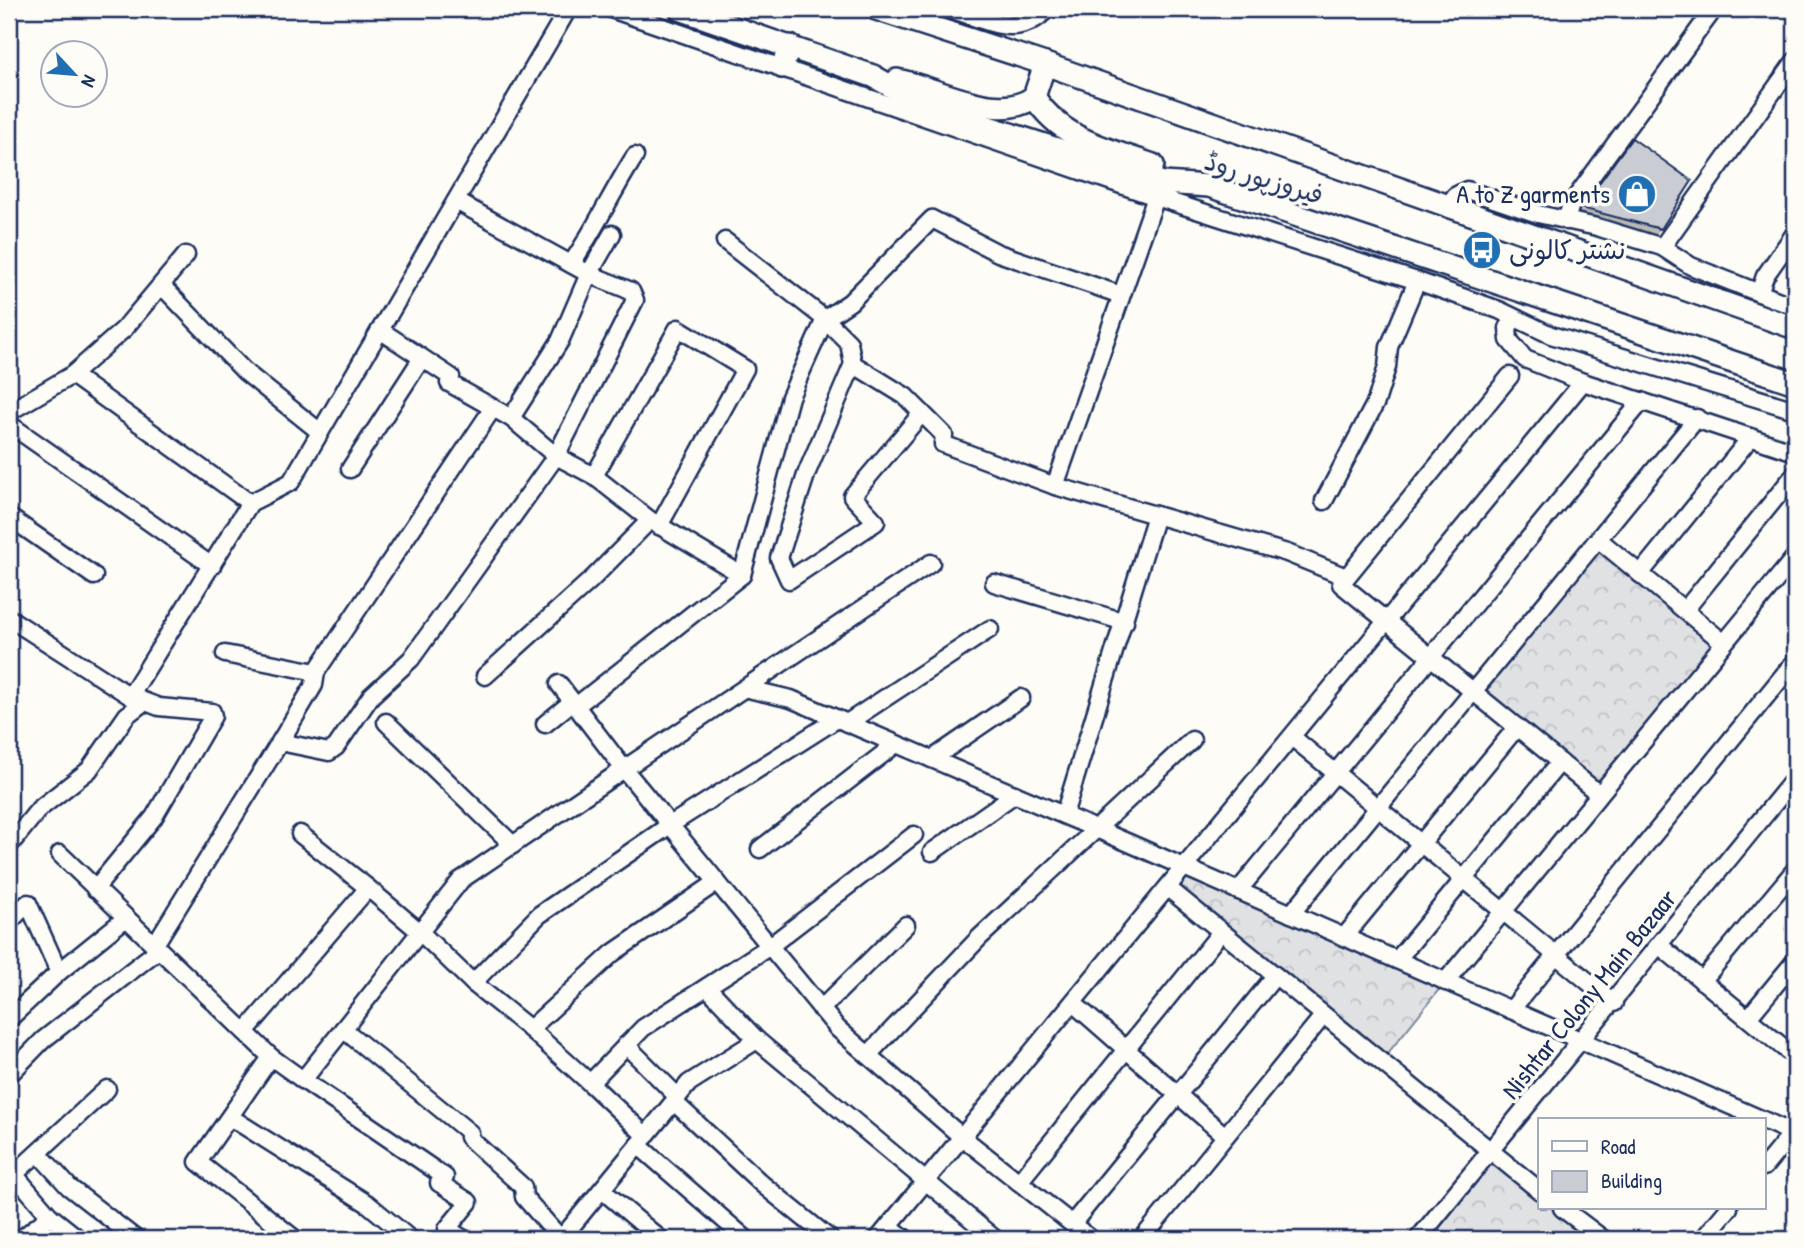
<svg xmlns="http://www.w3.org/2000/svg" width="1804" height="1248" font-family="'Patrick Hand','Playpen Sans Arabic',sans-serif">
<style>
.forest{fill:url(#forest-crowns);stroke:#7e88a0;stroke-width:2}
.building{fill:#c9ccd3;stroke:#1b2f5e;stroke-width:2;filter:url(#shadow)}
.lines{fill:none;stroke-linecap:round;stroke-linejoin:round}
.minor-casing{stroke:#1b2f5e;stroke-width:21}
.major-casing{stroke:#1b2f5e;stroke-width:26}
.minor{stroke:#fdfcf7;stroke-width:16}
.major{stroke:#fdfcf7;stroke-width:21}
.labels{text-anchor:middle;stroke-width:7;stroke-linejoin:round;paint-order:stroke}
.street-label{font-size:26px;fill:#1b2f5e;stroke:#fdfcf7}
.poi-label{font-size:26px;fill:#1b2f5e;stroke:#fdfcf7;text-anchor:end}
</style>
<defs>
<pattern id="forest-crowns" width="20" height="18" patternUnits="userSpaceOnUse" patternTransform="scale(1.75)"><rect width="20" height="18" fill="#e0e1e3"/><path d="M2 6a3 3 0 1 1 6 0M12 15a3 3 0 1 1 6 0" fill="none" stroke="#c0c1c5"/></pattern>
<filter id="shadow"><feDropShadow dx="-6" dy="6" stdDeviation="0" flood-color="#0004"/></filter>
</defs>
<rect width="100%" height="100%" fill="#fdfcf7"/>
<filter id="ink" filterUnits="userSpaceOnUse"><feTurbulence type="fractalNoise" baseFrequency=".0143" numOctaves="2"/><feDisplacementMap in="SourceGraphic" scale="14" xChannelSelector="R" yChannelSelector="G"/><feConvolveMatrix kernelMatrix="1 2 1 2 8 2 1 2 1" color-interpolation-filters="sRGB"/></filter>
<g filter="url(#ink)">
<g class="forest">
<path d="M1598 539 1724 643 1599 794 1475 693Z"/>
<path d="M1185 867 1445 982 1380 1063 1168 888Z"/>
<path d="M1490 1153 1540 1191V1208H1562L1603 1239H1418Z"/>
</g>
<path class="building" d="M1632 138 1692 181 1661 229 1581 208Z"/>
<g class="lines">
<g class="minor-casing">
<g id="minor">
<path d="M611 9 1156 197 1417 281 1499 310 1551 335 1795 410"/>
<path d="M950 9C987 20 1017 41 1047 9"/>
<path d="M1449 205 1455 196 1467 190 1538 214 1597 227 1662 247 1691 266 1795 307"/>
<path d="M1566 221 1571 204 1714 9"/>
<path d="M725 241 825 319 849 343 853 364 905 396 944 435 943 444 1055 486 1287 553 1346 577"/>
<path d="M1662 247 1795 61"/>
<path d="M571 264C595 230 612 192 635 156"/>
<path d="M162 286 244 371 320 432"/>
<path d="M1759 293 1765 276 1795 233"/>
<path d="M1513 319 1508 328 1509 340 1525 359 1583 382 1795 452"/>
<path d="M380 330 451 377 449 383 511 418 556 456 594 476 650 520 742 575"/>
<path d="M853 364 807 472 779 558 789 580 876 522 852 496 922 413"/>
<path d="M72 375 250 503"/>
<path d="M1510 376 1341 584 1599 794"/>
<path d="M9 412 72 375 124 329 186 255"/>
<path d="M511 418 560 341 589 274 612 234"/>
<path d="M9 424 212 566"/>
<path d="M350 469 422 358"/>
<path d="M594 476 678 328 745 369 659 526"/>
<path d="M1055 486 1156 197"/>
<path d="M1324 501 1376 402 1387 367 1389 347 1417 281"/>
<path d="M9 517 94 576"/>
<path d="M1598 539 1724 643"/>
<path d="M1640 574 1751 437"/>
<path d="M994 583 1125 622"/>
<path d="M1685 610 1795 474"/>
<path d="M9 618 130 696 159 707 212 712 213 716 154 817 95 889"/>
<path d="M225 654 316 672 493 408"/>
<path d="M485 676 592 579 650 520"/>
<path d="M559 684 624 769 931 563"/>
<path d="M748 689 791 699 1129 843 1795 1134"/>
<path d="M130 696 250 503 291 482 568 9"/>
<path d="M576 706 742 575 790 397 825 319 850 302 932 219 998 253 1121 295"/>
<path d="M386 722 513 845"/>
<path d="M847 723 990 629"/>
<path d="M545 724 572 702"/>
<path d="M1292 737 1614 1003"/>
<path d="M280 742 329 752 336 747 371 696 411 659 556 456 635 300 631 291 589 274 456 201"/>
<path d="M932 759 1021 698"/>
<path d="M1064 815 1156 515"/>
<path d="M300 834 368 888"/>
<path d="M9 846 39 809 89 770 127 715 144 702"/>
<path d="M760 849 896 744"/>
<path d="M932 852 1015 794"/>
<path d="M60 854 271 1057"/>
<path d="M1168 888 1540 1191"/>
<path d="M1238 891 1642 401"/>
<path d="M1291 914 1697 418"/>
<path d="M9 922 28 903 59 972"/>
<path d="M1344 937 1517 727"/>
<path d="M154 946 280 742 314 685 316 672"/>
<path d="M1660 946 1795 1057"/>
<path d="M1397 960 1560 762"/>
<path d="M1702 981 1795 870"/>
<path d="M1445 982 1795 557"/>
<path d="M473 983 530 1029 613 953 717 882"/>
<path d="M1073 1003 1225 1136"/>
<path d="M821 1009 906 925"/>
<path d="M1511 1010 1795 661"/>
<path d="M1748 1018 1795 961"/>
<path d="M9 1019 59 972 126 918"/>
<path d="M343 1029 470 1133 468 1137 523 1187 524 1197 561 1239 689 1083 757 1040 707 987"/>
<path d="M530 1029 590 1083 643 1028 770 946 914 835"/>
<path d="M245 1032 368 888 420 932 473 983 539 915 670 825 837 719"/>
<path d="M757 1040 995 1239"/>
<path d="M626 1045 678 1097"/>
<path d="M868 1055 979 938 1192 740"/>
<path d="M9 1075 43 1040 158 950"/>
<path d="M303 1080 445 1177 439 1183 469 1202 447 1229 464 1239"/>
<path d="M590 1083 646 1136"/>
<path d="M674 1102 762 1184 830 1239"/>
<path d="M230 1117 368 1204 410 1239"/>
<path d="M638 1145 746 1239"/>
<path d="M38 1153 69 1187 136 1239"/>
<path d="M1764 1167 1793 1132"/>
<path d="M14 1174 50 1216 21 1239"/>
<path d="M9 1179 107 1089"/>
<path d="M1019 1182 1221 932"/>
<path d="M602 1190 660 1239"/>
<path d="M1562 1208 1603 1239"/>
<path d="M50 1216 79 1239"/>
<path d="M1072 1224 1275 976"/>
<path d="M889 1226 906 1239"/>
<path d="M295 1239 198 1162 271 1057 303 1080 461 880 624 769 838 1029 962 1137 1091 1239"/>
<path d="M878 1239 1583 382"/>
<path d="M1142 1239 1323 1016"/>
<path d="M1418 1239 1795 778"/>
<path d="M1703 1239 1729 1208"/>
</g>
</g>
<g class="major-casing">
<g id="major">
<path d="M680 9 873 76 908 96 982 125 1163 183 1209 186 1795 383"/>
<path d="M876 9 1045 64 1795 328"/>
<path d="M782 67 790 46"/>
<path d="M897 80C937 87 998 124 1034 97L1045 64"/>
<path d="M1034 97C1063 141 1106 148 1153 165"/>
</g>
</g>
<use href="#minor" class="minor"/>
<use href="#major" class="major"/>
</g>
</g>
<defs>
<g id="shop-disc" transform="scale(2.0125)"><circle r="9.5" fill="#1f6fb2" stroke="#fdfcf7"/><path d="M-5-2.5h2.3a2.7 3.5 0 0 1 5.4 0H5L5.5 6h-11ZM-1.5-2.5h3a1.5 2.3 0 0 0-3 0Z" fill="#fff"/></g>
<g id="bus-disc" transform="scale(2.0125)"><circle r="9.5" fill="#1f6fb2" stroke="#fdfcf7"/><path d="M-5-6H5V4H4V6H2V4H-2V6H-4V4H-5ZM-3.5-4V0h7V-4ZM-3.5 1.2v1.5H-2V1.2ZM2 1.2v1.5H3.5V1.2Z" fill="#fff"/></g>
</defs>
<g fill-rule="evenodd">
<use href="#shop-disc" x="1637" y="194"/>
<use href="#bus-disc" x="1482" y="250"/>
</g>
<g class="labels">
<g class="street-label">
<text transform="translate(1264 178) rotate(17)" y="9">فیروزپور روڈ</text>
<text transform="translate(1589 994) rotate(-51)" y="9">Nishtar Colony Main Bazaar</text>
</g>
<g class="poi-label">
<text x="1610" y="203">A to Z garments</text>
<text x="1509" y="259" text-anchor="start">نشتر کالونی</text>
</g>
</g>
<rect width="1804" height="1248" fill="none" stroke="#fdfcf7" stroke-width="35"/>
<rect x="18" y="18" width="1769" height="1213" fill="none" stroke="#1b2f5e" stroke-width="2.5" filter="url(#ink)"/>
<rect x="1538" y="1118" width="228" height="91" fill="#fdfcf7" stroke="#a3aaba" stroke-width="2"/>
<rect x="1552" y="1141" width="35" height="10" fill="#fdfcf7" stroke="#a3aaba" stroke-width="2"/>
<text x="1601" y="1154" font-size="21" fill="#1b2f5e">Road</text>
<rect x="1552" y="1171" width="35" height="21" fill="#c9ccd3" stroke="#a3aaba" stroke-width="2"/>
<text x="1601" y="1188" font-size="21" fill="#1b2f5e">Building</text>
<g transform="translate(74 74) rotate(116)"><circle r="33" fill="#fdfcf7" stroke="#a3aaba" stroke-width="2"/>
<path d="M0-5L12 26L0 18L-12 26Z" fill="#1f6fb2"/>
<text y="-10" font-size="19" font-weight="bold" text-anchor="middle" fill="#1b2f5e">N</text>
</g>
</svg>
